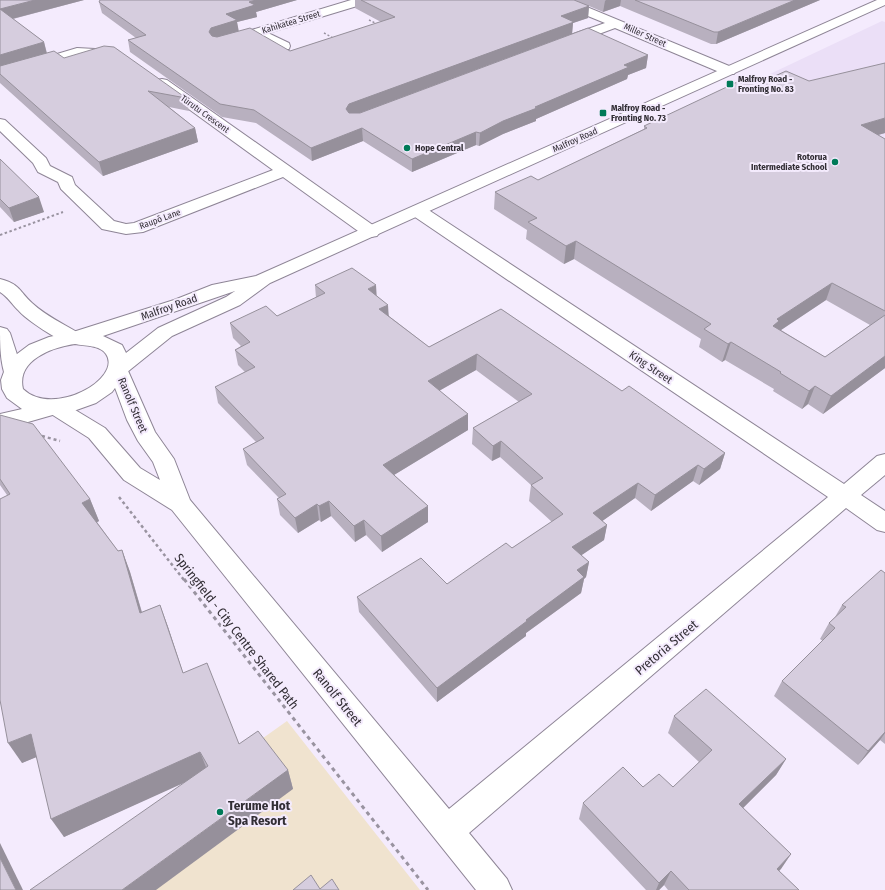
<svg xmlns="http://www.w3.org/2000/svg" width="885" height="890" font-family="'Fira Sans Condensed',sans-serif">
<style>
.commercial{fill:#f0e3cf}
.built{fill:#ebdff7}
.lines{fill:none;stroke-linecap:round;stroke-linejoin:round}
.minor-casing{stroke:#8e8596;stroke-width:2}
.major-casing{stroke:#8e8596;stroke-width:2}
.path-far3{stroke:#9993a0;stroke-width:1.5;stroke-dasharray:2 2;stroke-linecap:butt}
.path-far2{stroke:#9993a0;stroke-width:2;stroke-dasharray:2.5 2.5;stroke-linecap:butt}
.path-far1{stroke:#9993a0;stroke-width:2.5;stroke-dasharray:3 3;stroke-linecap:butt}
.path{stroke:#9993a0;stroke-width:3;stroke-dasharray:4 4;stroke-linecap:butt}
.minor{fill:#fff;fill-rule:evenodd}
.major{fill:#fff;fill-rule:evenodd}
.wall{fill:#b8b0bf;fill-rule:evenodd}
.shaded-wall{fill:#96909b}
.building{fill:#d6cdde;stroke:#96909b}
.poi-dot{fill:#007a58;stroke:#f4ebfd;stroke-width:1.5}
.labels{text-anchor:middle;stroke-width:4;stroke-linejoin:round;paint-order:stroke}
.far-street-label{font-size:9px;fill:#322e35;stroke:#f4ebfd}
.far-poi-label{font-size:9px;font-weight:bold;fill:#322e35;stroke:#f4ebfd;text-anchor:start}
.street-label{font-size:11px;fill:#322e35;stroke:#f4ebfd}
.near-street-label{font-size:13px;fill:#322e35;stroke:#f4ebfd}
.near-poi-label{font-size:13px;font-weight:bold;fill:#322e35;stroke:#f4ebfd;text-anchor:start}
</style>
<rect width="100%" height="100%" fill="#f4ebfd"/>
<path class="commercial" d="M287 721 420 890H50Z"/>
<path class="built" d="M882 21 885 22V209L683 115Z"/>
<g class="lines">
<g class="minor-casing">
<g id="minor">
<path d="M351 0H369L367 3 268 33 289 43 290 46 289 49H279L256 37 230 45 225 44 224 41 225 38Z"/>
<path d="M554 0H570L734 68 736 71 734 74H724L615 28 572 44H562L561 41 562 38 605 23 556 3Z"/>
<path d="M77 48 113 50 118 51 120 54 118 57 113 58 78 56 0 79V71Z"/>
<path d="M162 79 167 80 377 228 380 232 377 236 371 237 365 236 283 177 143 232 126 234 102 229 61 189 58 182 38 172 33 163 0 131V119L5 120 46 158 50 166 72 177 75 185 114 221 126 224 134 223 273 170 157 86 155 83 157 80Z"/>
<path d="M418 206 424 207 844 484 877 456 885 454V475L861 495 885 511V532L877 530 846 508 469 833 507 879 512 890H476L172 510 124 480 89 438 48 412 44 407 48 402 55 400 62 402 105 428 140 468 160 480 153 462 138 441 127 420 108 369 111 364 118 362 125 364 155 432 174 459 190 500 449 809 828 497 412 215 410 211 412 207Z"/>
<path d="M0 279C20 284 19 291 32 303 46 316 64 324 80 334L83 338 80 342C77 343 74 344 71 344 60 342 25 319 18 310 11 303 8 297 0 292Z"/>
<path d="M0 327 7 329 10 333 23 373 20 378 13 380 6 378C0 363 0 344 0 327Z"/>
</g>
</g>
<g class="major-casing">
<path id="major" d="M877 0H885V5L270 283 240 305 172 336 126 373 112 392 96 403 68 413 56 414 0 430V414L22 409 7 398 2 389 1 380 5 369 13 357 29 345 49 337 73 332 174 300 212 285 256 276ZM235 291 226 297 158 328 126 353 122 345 103 336ZM75 344C85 346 100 345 106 354 123 379 53 418 23 389 16 360 53 347 75 344Z"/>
</g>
<g class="path-far3">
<path d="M369 20 379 25"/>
<path d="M324 33 335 39"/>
</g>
<path class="path-far2" d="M0 235 63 212"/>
<g class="path-far1">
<path d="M42 436 60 441"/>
<path d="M119 497 184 580"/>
</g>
<path class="path" d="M184 579 428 890"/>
<use href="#minor" class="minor"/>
<use href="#major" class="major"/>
</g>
<g class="wall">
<path d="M0 0H84L13 19 44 42 47 53 186 98 189 111 169 107 195 128 198 142 103 176 0 83Z"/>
<path d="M100 0H297L256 12 257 17 237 22 238 31 290 51 381 22 355 8V0H820L716 44H711L620 6 603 12 589 6 588 18 573 23 572 34 413 93 648 55 646 68 628 75 627 79 536 119V121L503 134 479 146 476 145 412 172 363 141 312 161 256 123 222 117 130 52 128 40 136 38 102 13 99 2Z"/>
<path d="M644 126 885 133 878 135 885 139V368L823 414 808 404 802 409 773 391 774 389 725 360 722 362 699 347 701 339 574 259 564 264 526 239 527 230 494 209 495 192 538 180 644 129ZM826 300 870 325 825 357 781 330Z"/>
<path d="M0 159 44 212 14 222 0 207Z"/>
<path d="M315 285 377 296 389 316 429 347 501 309 622 391 725 453 720 469 699 485 693 481 651 511 635 498 602 521 607 525 604 540 581 555 589 562 586 577 584 579 581 593 526 633V636L437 702 359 612 357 597 447 584 512 548 552 522 529 501 531 485 500 457 492 461 472 444 473 428 519 402 476 370 439 391 468 414V430L394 475 428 506V522L382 552 366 535 355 542 331 516 321 522 319 520 298 533 280 515 277 499 279 498 247 465 243 449 256 442 218 403 215 387 245 372 238 365 235 350 241 346 233 338 230 323 277 316 316 298Z"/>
<path d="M0 415 90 499 99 521 97 522 118 551 122 550 130 572 142 612 160 605 168 627 183 673 239 744 288 770 293 789 184 782 64 837 36 757 22 763 7 495 0 485Z"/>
<path d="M885 573V744L880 740 858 765 774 696 782 681 823 641 820 639 829 623 835 617 842 605Z"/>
<path d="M674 716 786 759 776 775 743 808 791 854 779 871 799 890H668L664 885 659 890H646L579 819 583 803 643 787H673L699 762 668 733Z"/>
</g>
<g class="shaded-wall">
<path d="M35 0H84L4 21 0 9Z"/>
<path d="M256 0H297L256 12 257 17 237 22 239 32 212 44 209 32 211 28 226 14 249 2Z"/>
<path d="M606 0H621L620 6 603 12 605 1Z"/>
<path d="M795 0H820L716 44 718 32Z"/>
<path d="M589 6 588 18 573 23 572 34 349 117 346 109 349 104 561 16Z"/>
<path d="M44 42 47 55 0 69V55Z"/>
<path d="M648 55 646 68 628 75 627 79 536 119V121L503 134 479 146 480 133 503 121 535 107 624 65Z"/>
<path d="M885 118V133L856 141 861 125Z"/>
<path d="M195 128 198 142 103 176 99 162Z"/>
<path d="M362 128 363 141 312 161 311 148Z"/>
<path d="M476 132V145L412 172V159Z"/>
<path d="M39 197 44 212 14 222 9 208Z"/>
<path d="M576 241 574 259 564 264 566 246Z"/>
<path d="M832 283 826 300 775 334 773 326 777 319Z"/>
<path d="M376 285 377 301 368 289Z"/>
<path d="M388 305 389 320 379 309Z"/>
<path d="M731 342 725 360 722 362 728 344Z"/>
<path d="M477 354 476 370 428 397V381Z"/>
<path d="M885 356V368L823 414 831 396Z"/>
<path d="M815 386 808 404 802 409 809 391Z"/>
<path d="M468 414V430L384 481 383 465Z"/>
<path d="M501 441 500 457 492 461 493 446Z"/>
<path d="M725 453 720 469 699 485 704 469Z"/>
<path d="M698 465 693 481 651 511 655 495Z"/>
<path d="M638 483 635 498 591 529 593 513Z"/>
<path d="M90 499 99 521 92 525 82 503Z"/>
<path d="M329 501 331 516 321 522 319 506Z"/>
<path d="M317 504 319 520 298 533 295 518Z"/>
<path d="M428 506V522L382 552 381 536Z"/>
<path d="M364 520 366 535 355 542 354 526Z"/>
<path d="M607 525 604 540 570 563 572 547Z"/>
<path d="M122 550 130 572 148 634 140 613Z"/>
<path d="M589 562 586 577 584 579 581 593 526 633V636L437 702V688L526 620 577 570Z"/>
<path d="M160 605 168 627 190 694 183 673Z"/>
<path d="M885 732V733L880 740 858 765 868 751Z"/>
<path d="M31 734 44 754 22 763 8 743Z"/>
<path d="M200 752 208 772 64 837 51 819Z"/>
<path d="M786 759 776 775 731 820 739 804Z"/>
<path d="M288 770 293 789 156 890H122Z"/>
<path d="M0 843 23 890H16L0 858Z"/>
<path d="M791 854 781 869 767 883 777 869Z"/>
<path d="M671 871 664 885 659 890H656L659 883Z"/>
</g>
<g class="building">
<path d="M0 0H35L0 9 44 42 0 55Z"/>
<path d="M100 0H256L249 2 255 5 226 14 237 20 211 28 209 32 212 36 217 37 250 28 290 51 395 17 361 0H574L589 6 561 16 574 22 349 104 346 109 349 113H360L588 28 648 55 624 65 629 67 535 107 537 108 503 121 480 133 476 132 412 159 362 128 311 148 254 110 220 104 128 40 146 35 99 2Z"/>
<path d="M635 0H795L718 32H714Z"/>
<path d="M104 46 114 47 186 98 148 91 195 128 99 162 0 74V66L54 51 64 58Z"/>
<path d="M885 63V118L861 125 885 139V311L832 283 777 319 779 321 773 326 825 357 885 315V356L831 396 815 386 809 391 780 373 781 372 731 342 728 344 704 329 711 324 576 241 566 246 528 222 537 218 495 192 531 176 538 180 647 128 644 126 750 76 764 81 786 71 809 81Z"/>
<path d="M0 159 39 197 9 208 0 199Z"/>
<path d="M352 268 376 285 368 289 388 305 379 309 429 347 501 309 622 391 629 386 725 453 704 469 698 465 655 495 638 483 593 513 607 525 572 547 589 562 577 570 584 577 526 620 527 621 437 688 357 597 421 558 447 584 506 543 512 548 563 514 531 485 543 478 501 441 493 446 473 428 532 394 477 354 428 381 468 414 383 465 428 506 381 536 364 520 354 526 329 501 319 506 317 504 295 518 277 499 286 494 243 449 264 438 215 387 255 367 235 350 250 342 230 323 266 306 277 316 325 293 315 285Z"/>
<path d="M0 415 33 424 90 499 82 503 118 551 122 550 140 613 160 605 183 673 207 663 239 744 258 731 288 770 122 890H30L208 766 200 752 51 819 31 734 8 743 0 700V499L10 494 0 479Z"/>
<path d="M881 570 885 573V732L868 751 782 681 835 628 829 623 846 607 842 605Z"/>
<path d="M706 689 786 759 739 804 791 854 777 869 799 890H689L671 871 659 883 583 803 623 767 643 787 659 774 673 787 712 750 674 716Z"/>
<path d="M0 858 16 890H0Z"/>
<path d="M311 875 320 889 332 879 339 890H293Z"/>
</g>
<g class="poi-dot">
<rect x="726" y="80" width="8" height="8" rx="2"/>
<rect x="599" y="109" width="8" height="8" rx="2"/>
<circle cx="407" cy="148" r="4"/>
<circle cx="835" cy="162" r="4"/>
<circle cx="220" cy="812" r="4"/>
</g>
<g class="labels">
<g class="far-street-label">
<text transform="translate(291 22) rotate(-17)" y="3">Kahikatea Street</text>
<text transform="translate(645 35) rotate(24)" y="3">Miller Street</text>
<text transform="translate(205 114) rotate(36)" y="3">Tūrutu Crescent</text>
<text transform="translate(575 140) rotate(-24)" y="3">Malfroy Road</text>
<text transform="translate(160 219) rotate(-20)" y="3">Raupō Lane</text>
</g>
<g class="far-poi-label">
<text x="738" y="82">Malfroy Road -<tspan x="738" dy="10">Fronting No. 83</tspan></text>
<text x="611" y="111">Malfroy Road -<tspan x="611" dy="10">Fronting No. 73</tspan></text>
<text x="415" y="151">Hope Central</text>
<text x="827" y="160" text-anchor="end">Rotorua<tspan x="827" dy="10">Intermediate School</tspan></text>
</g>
<g class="street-label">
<text transform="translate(169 307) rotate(-19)" y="4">Malfroy Road</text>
<text transform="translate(651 367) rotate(34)" y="4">King Street</text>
<text transform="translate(133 405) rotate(67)" y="4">Ranolf Street</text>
</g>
<g class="near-street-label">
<text transform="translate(237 631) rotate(52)" y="5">Springfield - City Centre Shared Path</text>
<text transform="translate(666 647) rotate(-40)" y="5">Pretoria Street</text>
<text transform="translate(338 697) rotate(51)" y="5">Ranolf Street</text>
</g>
<g class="near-poi-label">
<text x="228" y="810">Terume Hot<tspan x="228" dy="15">Spa Resort</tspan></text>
</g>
</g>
</svg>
